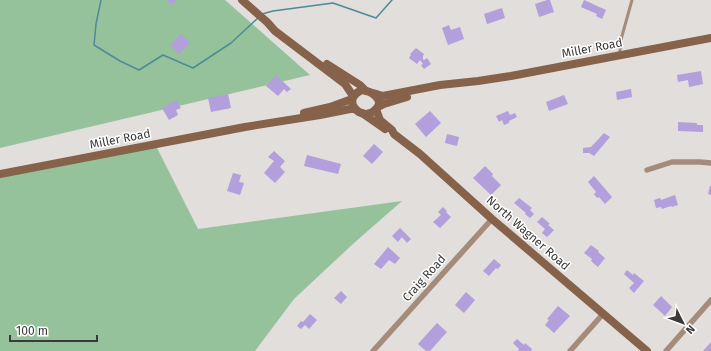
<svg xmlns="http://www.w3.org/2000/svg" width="711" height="351" font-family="'Fira Sans',sans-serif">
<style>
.green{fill:#96c29b}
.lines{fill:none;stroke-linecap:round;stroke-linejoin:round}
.stream{stroke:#4d8b97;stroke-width:1.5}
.building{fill:#b29fdc}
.lane{stroke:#a58b7a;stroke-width:3}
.street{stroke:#a58b7a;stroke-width:5.5}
.secondary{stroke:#87624a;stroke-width:8}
.labels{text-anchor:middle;stroke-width:3;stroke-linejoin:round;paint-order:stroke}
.street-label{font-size:12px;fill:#3b3a39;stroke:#fff}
</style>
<rect width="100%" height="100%" fill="#e1dedb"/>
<g class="green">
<path d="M0 0H225L310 75 0 148Z"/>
<path d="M155 144 198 229 402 201 354 243 294 299 255 351H0V175Z"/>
</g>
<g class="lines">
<g class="stream">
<path d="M101 0 96 24 94 45 120 61 139 70 163 55 193 68 231 43 258 18"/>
<path d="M262 14 273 11 333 3 376 18 392 0"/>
</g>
</g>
<g class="building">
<path d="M167 0H177L172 5Z"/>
<path d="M547 0H550L554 12 539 17 535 4Z"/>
<path d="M584 0 606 10 602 19 596 16 597 14 581 7Z"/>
<path d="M502 8 505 18 487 24 484 14Z"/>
<path d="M449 25 451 30 460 27 464 39 448 45 442 28Z"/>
<path d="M181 34 190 43 179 54 170 45Z"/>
<path d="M416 48 424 54 423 56V59L424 60 427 58 431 64 424 69 421 65 423 64 420 60 417 64 409 58 411 55 410 54Z"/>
<path d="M701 71 703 84 689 87 688 80 678 82 677 75Z"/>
<path d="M276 75 291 89 287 92 284 89 278 96 266 86Z"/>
<path d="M631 89 632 97 617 100 616 92Z"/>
<path d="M228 94 231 108 211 112 208 98Z"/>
<path d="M564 95 568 104 549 111 546 102Z"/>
<path d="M176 100 181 108 176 110 178 115 169 120 162 108Z"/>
<path d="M430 111 441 123 426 137 415 124Z"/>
<path d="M508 111 510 115 515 113 517 117 509 121V123L504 125 502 120 499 122 496 116Z"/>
<path d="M678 122 697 123V125H703V132L678 131Z"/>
<path d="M604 133 610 137 594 156 589 153H583V148L591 147Z"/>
<path d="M447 134 459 137 457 146 445 143Z"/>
<path d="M374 144 383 152 372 164 363 156Z"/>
<path d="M274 151 285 161 280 167 285 172 275 183 264 173 274 161 268 157Z"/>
<path d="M307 155 341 164 338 174 304 166Z"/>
<path d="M485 166 493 174 492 176 501 185 491 195 473 178Z"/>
<path d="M233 173 241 175 239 182 244 183 240 195 227 191Z"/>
<path d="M594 176 612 197 605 204 599 197 597 198 594 194 596 192 588 182Z"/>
<path d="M710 186H711V195L708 194Z"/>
<path d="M675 195 678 205 672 207 671 206 662 209 661 207 656 208 654 200 660 198 661 200Z"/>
<path d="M519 198 532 208 530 210 534 214 530 218 525 214 526 213 514 203Z"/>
<path d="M443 207 447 211 446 212 451 217 440 228 433 222 441 215 438 212Z"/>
<path d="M542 217 550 224 548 225 554 230 547 237 542 233 545 229 537 222Z"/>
<path d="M400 228 411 239 407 243 402 237 398 242 392 236Z"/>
<path d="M591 245 599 251 598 252 605 258 598 267 591 261 592 259 584 253Z"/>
<path d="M388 247 400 258 395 264 389 260 381 269 374 264Z"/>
<path d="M494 259 501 265 498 269 496 268 489 276 483 271Z"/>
<path d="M627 270 633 275 634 273 644 281 634 293 629 288 634 283 624 274Z"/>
<path d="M341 291 347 297 341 304 334 298Z"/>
<path d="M466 292 475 300 464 313 455 305Z"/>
<path d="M661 296 672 307 665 316 653 305Z"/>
<path d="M558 306 570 316 554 333 545 325 549 320 547 319Z"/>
<path d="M310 314 317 320 309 329 305 325 301 329 297 326 301 321 303 322Z"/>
<path d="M437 323 447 332 430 351H426L418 344Z"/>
<path d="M517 339 524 345 525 343 532 349 531 351H518L519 349 513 343Z"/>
<path d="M711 342V351H703Z"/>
</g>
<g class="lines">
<path class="lane" d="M620 55V43L632 0"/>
<g class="street">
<path d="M647 170 672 162H700L711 163"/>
<path d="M373 351 492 219"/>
<path d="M570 351 603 314"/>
<path d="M666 351 711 300"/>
</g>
<g class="secondary">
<path d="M242 0 267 22 275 31 345 84 353 96"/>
<path d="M327 64 360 85 366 91"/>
<path d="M362 90C372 91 386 101 375 110 362 123 339 100 362 90Z"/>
<path d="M373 93 383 96 388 95 440 85 478 81 511 76 711 38"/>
<path d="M378 107 384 104 407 97"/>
<path d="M376 109 380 120 392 130 394 134 420 154 492 219 647 351"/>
<path d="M304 113 330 107 352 99"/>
<path d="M362 113 385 129"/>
<path d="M0 174 245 127 320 115 350 109H355"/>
</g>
</g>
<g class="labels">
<g class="street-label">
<text transform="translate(592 48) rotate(-11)" y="4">Miller Road</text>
<text transform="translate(120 139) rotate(-11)" y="4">Miller Road</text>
<text transform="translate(528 233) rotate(41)" y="4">North Wagner Road</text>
<text transform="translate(424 278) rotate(-48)" y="4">Craig Road</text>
</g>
</g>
<g transform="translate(683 323) rotate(132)" stroke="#ffffff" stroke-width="3" paint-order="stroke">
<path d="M0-3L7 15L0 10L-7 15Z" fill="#3b3a39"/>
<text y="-6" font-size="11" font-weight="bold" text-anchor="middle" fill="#3b3a39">N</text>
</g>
<path d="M10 335v6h87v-6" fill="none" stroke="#3b3a39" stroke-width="2"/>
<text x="16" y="335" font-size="12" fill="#3b3a39" stroke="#ffffff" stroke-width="3" paint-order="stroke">100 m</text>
</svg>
